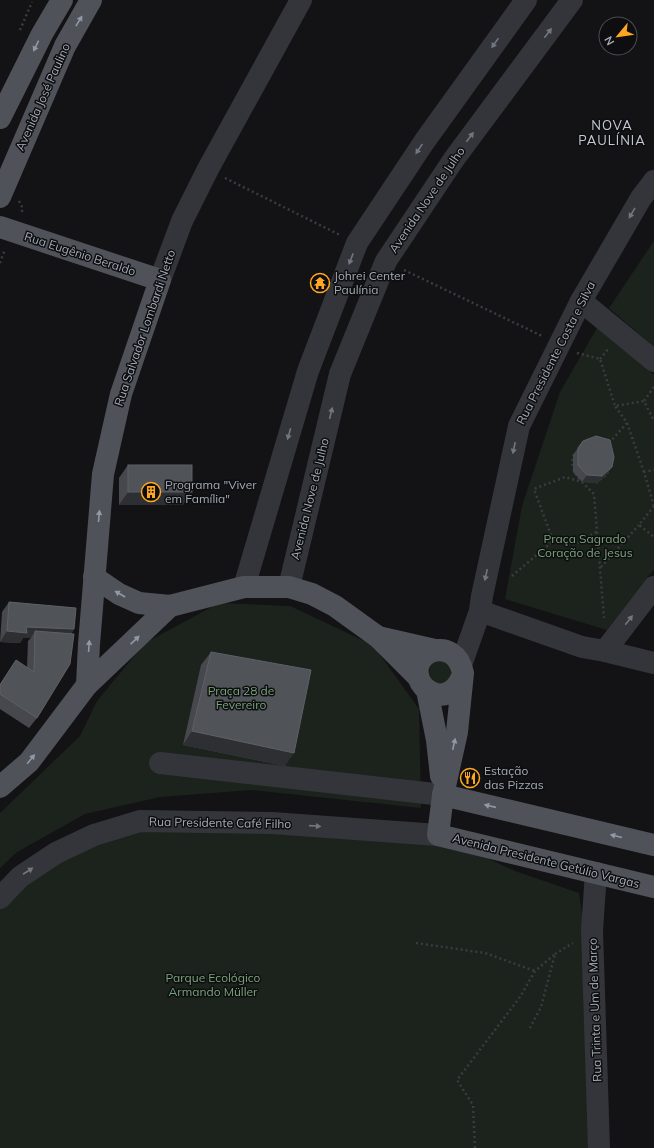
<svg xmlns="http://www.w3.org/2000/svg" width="654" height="1148" font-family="Mulish,sans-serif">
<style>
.green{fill:#1b231c}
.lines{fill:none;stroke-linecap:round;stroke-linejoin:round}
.path{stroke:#3a3c41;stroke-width:2.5;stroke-dasharray:2 3;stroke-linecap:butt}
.minor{stroke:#34353a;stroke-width:22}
.major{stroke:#50525a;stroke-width:22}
.wall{fill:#46484d}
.shaded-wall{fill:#2d2f32}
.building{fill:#505358;stroke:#5d6167}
.oneway{fill:#9299a4}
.oneway2{fill:#71767f}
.labels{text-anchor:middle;stroke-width:3;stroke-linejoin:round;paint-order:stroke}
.street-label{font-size:12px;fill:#a3abb7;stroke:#0e0e10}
.poi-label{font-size:12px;fill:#a3abb7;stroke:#0e0e10;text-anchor:start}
.park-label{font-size:12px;fill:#79a479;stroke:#0e0e10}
.neighbourhood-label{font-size:13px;letter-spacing:1px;fill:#c5c9d2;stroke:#0e0e10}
</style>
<rect width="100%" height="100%" fill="#131315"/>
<g class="green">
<path d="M654 241V347L609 308Z"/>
<path d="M597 328 654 375V569L607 630 505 599 522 506 560 392Z"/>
<path d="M219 603 290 606 373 645 419 709 421 808 252 790 160 797 85 814 17 852 0 868V813L80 736 97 701 145 643Z"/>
<path d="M433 660H456L447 686C444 685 437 684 434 682 426 677 430 666 433 660Z"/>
<path d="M140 821 438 835 515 871 579 893 584 928 590 1148H0V898L20 877Z"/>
</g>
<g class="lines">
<g class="path">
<path d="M20 30 32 2"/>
<path d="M225 178 340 235"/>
<path d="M19 201 23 209 21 213"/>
<path d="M0 263 5 249"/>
<path d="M404 270 542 336"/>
<path d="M577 353 600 359 615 406 644 401"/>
<path d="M600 359 608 349"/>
<path d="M654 387 644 401 654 421"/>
<path d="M627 423 644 472"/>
<path d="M609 443 627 423 615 406"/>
<path d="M574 454C570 465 574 473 581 481"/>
<path d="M596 483 607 474 608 472"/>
<path d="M654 506 644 472 654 470"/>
<path d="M654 506 639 525 654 537"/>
<path d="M553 541 576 544 598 531"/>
<path d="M601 567 639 525"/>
<path d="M512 576 553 541 534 489 565 477 582 482 594 494 604 618"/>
<path d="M416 943 485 953 535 971"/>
<path d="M555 954 573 943"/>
<path d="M475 1148 473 1105 457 1080 520 997 535 971 555 954 541 1007 530 1028"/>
</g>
<g class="minor">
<path d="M160 280 182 221 208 169 301 0"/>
<path d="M581 301 654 361"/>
<path d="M244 587 308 371 357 243 424 142 526 0"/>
<path d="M289 587 340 374 386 261 454 159 572 0"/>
<path d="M480 611 582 647 605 651 654 663"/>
<path d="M605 651 654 587"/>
<path d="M461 665 480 611 482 596 519 426 581 301 641 198 654 181"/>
<path d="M160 763 443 795"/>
<path d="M596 873 592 930 599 1148"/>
<path d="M0 898 20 877 56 853 94 835 140 821 272 823 438 835"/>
</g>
<g class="major">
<path d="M0 118 42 34 62 0"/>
<path d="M0 197 65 46 91 0"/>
<path d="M0 227 160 280 121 394 103 474 89 644 87 685"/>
<path d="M94 577 119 594 139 603 170 606 244 587H289L312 594 335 606 378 637 418 677"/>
<path d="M378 637 435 650"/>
<path d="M463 673C459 688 446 700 431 692 425 689 421 685 419 679 409 651 455 634 463 673L457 732 443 795 438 835 654 887"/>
<path d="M427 690 437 740 441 776"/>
<path d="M0 787 29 762 87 685 170 606"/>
<path d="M443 795 654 845"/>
</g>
</g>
<g class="wall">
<path d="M583 441 612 467 607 474 597 483 582 482 573 472V455Z"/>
<path d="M128 465 183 505H119V478Z"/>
<path d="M9 602 74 629 71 634 37 718 29 728 0 709V684L16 660 27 668 28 641 31 638H23L20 643 0 642 2 612Z"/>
<path d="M211 652 285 766 183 745 201 665Z"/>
</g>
<g class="shaded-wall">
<path d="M612 467 607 474 597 483 582 482 587 475Z"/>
<path d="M128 492H192L183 505H119Z"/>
<path d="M26 627 74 629 67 639 35 631 31 638H23L20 643 0 642 7 631Z"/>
<path d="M192 731 294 753 285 766 183 745Z"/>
</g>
<g class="building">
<path d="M596 436 610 440 614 457 612 467 602 476 587 475 578 465V448L583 441Z"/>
<rect x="128" y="465" width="64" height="27"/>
<path d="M9 602 76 608 74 629 26 627 27 633 7 631Z"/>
<path d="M35 631 74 634 70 664 37 718 0 694V685L16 660 34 672Z"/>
<path d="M211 652 311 670 294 753 192 731Z"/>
</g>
<defs><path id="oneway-solid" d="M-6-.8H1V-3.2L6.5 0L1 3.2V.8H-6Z"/></defs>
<g class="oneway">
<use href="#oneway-solid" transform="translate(79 21) rotate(-59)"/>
<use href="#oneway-solid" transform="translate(36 46) rotate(116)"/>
<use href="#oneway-solid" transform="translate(99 516) rotate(-85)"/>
<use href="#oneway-solid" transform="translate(120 594) rotate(-150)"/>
<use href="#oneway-solid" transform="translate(135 640) rotate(-43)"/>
<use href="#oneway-solid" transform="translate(89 646) rotate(-86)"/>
<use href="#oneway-solid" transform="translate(454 744) rotate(-77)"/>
<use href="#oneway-solid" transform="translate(31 759) rotate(-51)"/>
<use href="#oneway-solid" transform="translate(490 806) rotate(-167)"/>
<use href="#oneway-solid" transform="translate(616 836) rotate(-166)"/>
</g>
<g class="oneway2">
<use href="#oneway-solid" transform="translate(548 33) rotate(-53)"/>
<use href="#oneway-solid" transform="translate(495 43) rotate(126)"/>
<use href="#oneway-solid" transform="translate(470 137) rotate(-53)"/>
<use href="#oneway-solid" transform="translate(419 149) rotate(124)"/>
<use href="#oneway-solid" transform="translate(632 213) rotate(120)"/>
<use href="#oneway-solid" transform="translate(351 259) rotate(111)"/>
<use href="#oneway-solid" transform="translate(331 413) rotate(-76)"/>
<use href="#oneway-solid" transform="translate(289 434) rotate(106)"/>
<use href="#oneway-solid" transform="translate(514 448) rotate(102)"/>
<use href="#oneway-solid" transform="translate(486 575) rotate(102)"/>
<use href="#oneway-solid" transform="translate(629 620) rotate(-52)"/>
<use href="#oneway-solid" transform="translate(315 826) rotate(4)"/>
<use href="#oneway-solid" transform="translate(28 871) rotate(-33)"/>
</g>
<defs>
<g id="temple-ring" transform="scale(1)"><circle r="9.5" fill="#0e0e10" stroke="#ffa721" stroke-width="1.5"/><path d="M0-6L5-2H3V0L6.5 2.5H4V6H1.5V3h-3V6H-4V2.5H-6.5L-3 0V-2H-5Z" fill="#ffa721"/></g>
<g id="building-ring" transform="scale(1)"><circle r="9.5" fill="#0e0e10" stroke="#ffa721" stroke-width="1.5"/><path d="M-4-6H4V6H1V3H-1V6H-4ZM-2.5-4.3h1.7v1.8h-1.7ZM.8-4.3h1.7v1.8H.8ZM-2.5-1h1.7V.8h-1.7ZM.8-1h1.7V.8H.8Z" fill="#ffa721"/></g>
<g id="restaurant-ring" transform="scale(1)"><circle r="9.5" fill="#0e0e10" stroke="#ffa721" stroke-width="1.5"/><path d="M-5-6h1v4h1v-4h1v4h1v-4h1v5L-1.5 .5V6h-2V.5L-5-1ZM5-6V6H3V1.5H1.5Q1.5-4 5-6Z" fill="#ffa721"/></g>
</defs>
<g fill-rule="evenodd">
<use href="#temple-ring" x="320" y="283"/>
<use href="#building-ring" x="151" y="492"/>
<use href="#restaurant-ring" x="470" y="778"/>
</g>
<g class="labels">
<g class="street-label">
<text transform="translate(43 97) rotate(-66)" y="4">Avenida José Paulino</text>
<text transform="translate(427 200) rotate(-56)" y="4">Avenida Nove de Julho</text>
<text transform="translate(80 254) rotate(18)" y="4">Rua Eugênio Beraldo</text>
<text transform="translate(145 328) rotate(-71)" y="4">Rua Salvador Lombardi Netto</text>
<text transform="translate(556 353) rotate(-63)" y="4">Rua Presidente Costa e Silva</text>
<text transform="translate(310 499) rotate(-76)" y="4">Avenida Nove de Julho</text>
<text transform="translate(220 823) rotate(1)" y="4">Rua Presidente Café Filho</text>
<text transform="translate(546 861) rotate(14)" y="4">Avenida Presidente Getúlio Vargas</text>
<text transform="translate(595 1010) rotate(-92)" y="4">Rua Trinta e Um de Março</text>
</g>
<g class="poi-label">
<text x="334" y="280">Johrei Center<tspan x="334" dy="14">Paulínia</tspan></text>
<text x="165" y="489">Programa "Viver<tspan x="165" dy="14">em Família"</tspan></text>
<text x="484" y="775">Estação<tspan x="484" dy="14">das Pizzas</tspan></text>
</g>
<g class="park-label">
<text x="585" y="543">Praça Sagrado<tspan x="585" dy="14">Coração de Jesus</tspan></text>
<text x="241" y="695">Praça 28 de<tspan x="241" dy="14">Fevereiro</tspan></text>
<text x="213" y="982">Parque Ecológico<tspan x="213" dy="14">Armando Müller</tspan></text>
</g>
<g class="neighbourhood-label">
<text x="612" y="130">NOVA<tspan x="612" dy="15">PAULÍNIA</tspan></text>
</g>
</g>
<g transform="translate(618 36) rotate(241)"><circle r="19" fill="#0e0e10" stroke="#4a4d53"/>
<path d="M0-3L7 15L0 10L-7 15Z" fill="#ffa721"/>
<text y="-6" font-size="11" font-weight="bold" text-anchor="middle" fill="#a3abb7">N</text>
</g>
</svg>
